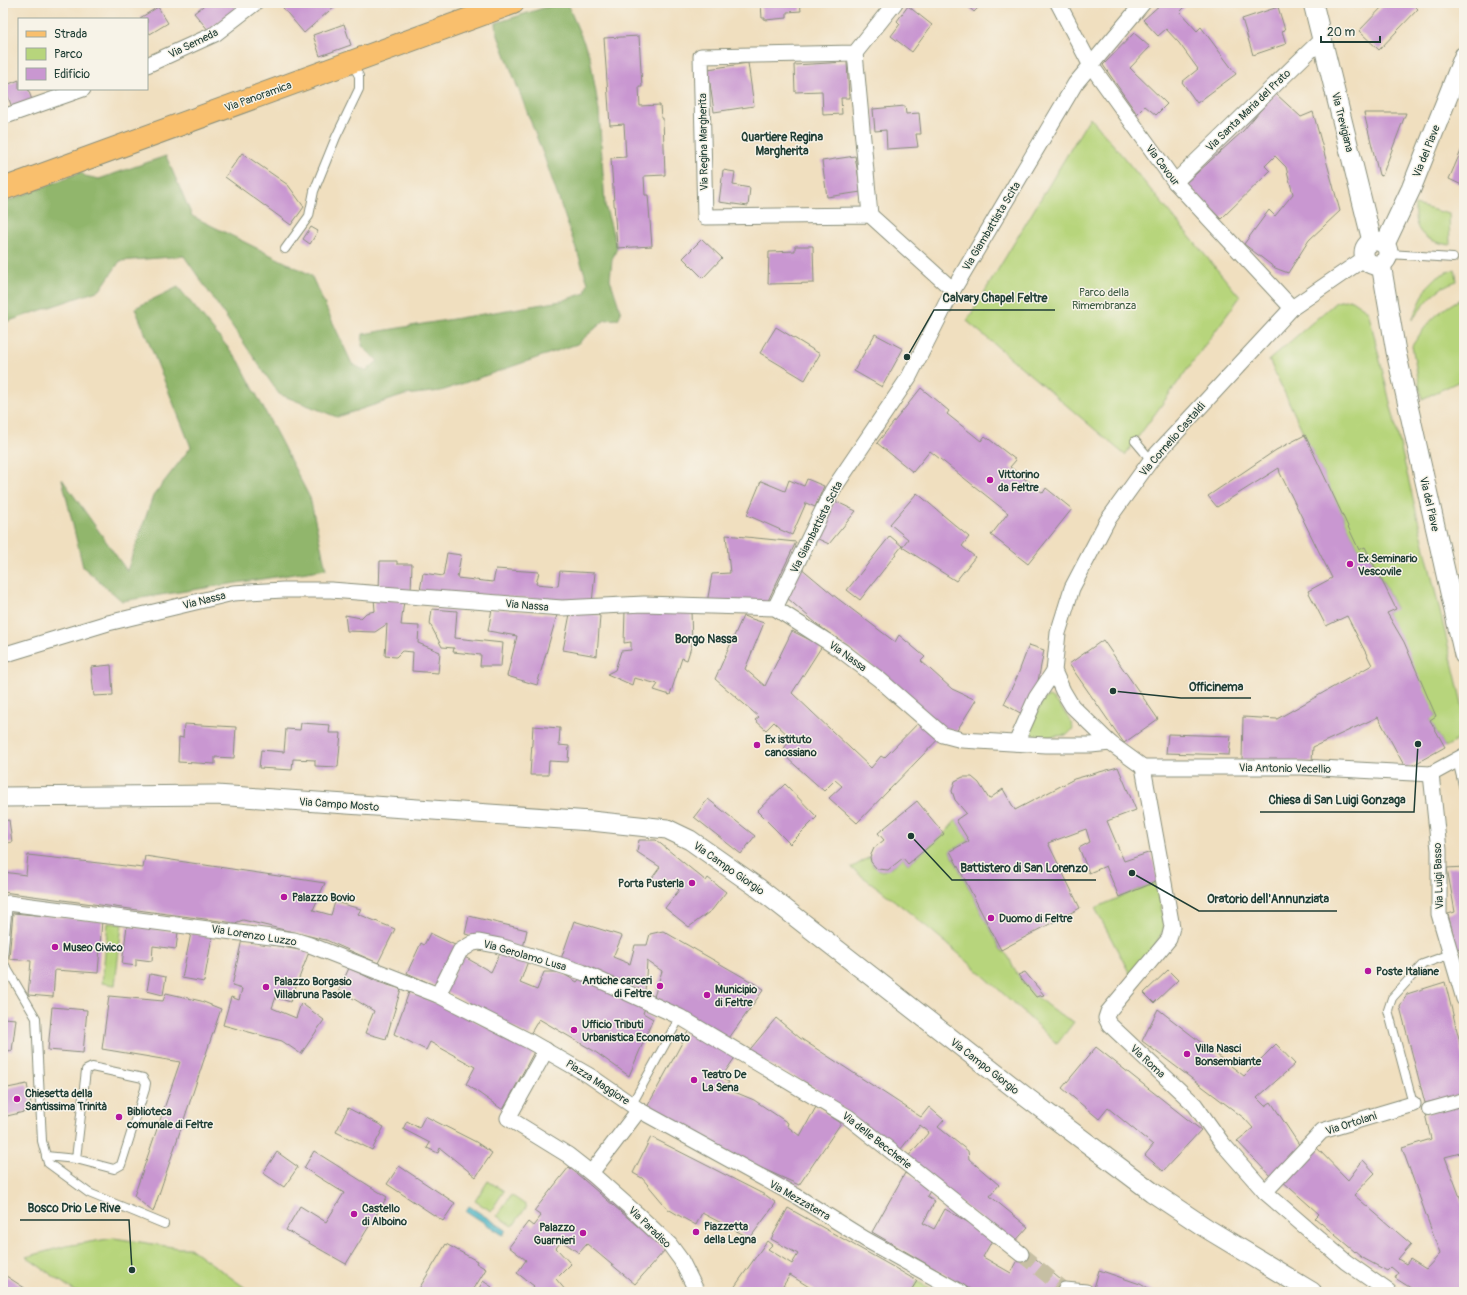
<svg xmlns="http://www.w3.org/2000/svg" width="1467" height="1295" font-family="Pangolin,sans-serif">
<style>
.green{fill:#b7d57c;stroke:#6b8958}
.forest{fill:#91b66c;stroke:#587a50}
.water{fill:#46b2c3;stroke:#32787c}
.building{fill:#c997d1}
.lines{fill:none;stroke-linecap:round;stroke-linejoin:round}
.minor-tunnel{stroke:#c6bfa3;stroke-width:15;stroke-dasharray:15 8;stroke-linecap:butt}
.service-casing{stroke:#888e7a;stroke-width:10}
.pedestrian-casing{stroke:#888e7a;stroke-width:14}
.minor-casing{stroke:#888e7a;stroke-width:17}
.tertiary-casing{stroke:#888e7a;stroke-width:21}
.primary-casing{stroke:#888e7a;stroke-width:24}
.service{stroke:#fff;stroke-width:8}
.pedestrian{stroke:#fff;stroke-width:12}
.minor{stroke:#fff;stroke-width:15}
.tertiary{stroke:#fff;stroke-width:19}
.primary{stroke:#f9bf6d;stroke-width:22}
.poi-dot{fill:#b5179e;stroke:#f7f3e8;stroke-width:1.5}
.labels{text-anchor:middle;stroke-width:3;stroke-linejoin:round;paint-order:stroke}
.street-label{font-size:11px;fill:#1f3d34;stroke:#f7f3e8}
.park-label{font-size:11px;fill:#3d5b42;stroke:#f7f3e8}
.poi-label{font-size:11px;font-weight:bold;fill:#1f3d34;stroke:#f7f3e8;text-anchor:start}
.neighbourhood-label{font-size:12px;font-weight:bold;fill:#1f3d34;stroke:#f7f3e8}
.leader{fill:none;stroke:#1f3d34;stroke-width:1.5}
.callout-dot{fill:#1f3d34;stroke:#f7f3e8;stroke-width:1.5}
.callout-label{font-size:12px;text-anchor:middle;font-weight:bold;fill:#1f3d34;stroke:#f7f3e8;stroke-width:3;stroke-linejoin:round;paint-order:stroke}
</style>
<rect width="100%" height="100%" fill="#f7f3e8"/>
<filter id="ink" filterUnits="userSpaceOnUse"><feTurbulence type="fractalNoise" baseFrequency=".025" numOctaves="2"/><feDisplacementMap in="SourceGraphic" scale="8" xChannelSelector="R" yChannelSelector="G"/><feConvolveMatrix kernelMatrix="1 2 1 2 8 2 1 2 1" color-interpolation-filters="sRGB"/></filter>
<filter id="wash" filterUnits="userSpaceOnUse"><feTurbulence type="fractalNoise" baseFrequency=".012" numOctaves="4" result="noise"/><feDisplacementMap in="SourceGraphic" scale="16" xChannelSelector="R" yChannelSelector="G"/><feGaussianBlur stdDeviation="0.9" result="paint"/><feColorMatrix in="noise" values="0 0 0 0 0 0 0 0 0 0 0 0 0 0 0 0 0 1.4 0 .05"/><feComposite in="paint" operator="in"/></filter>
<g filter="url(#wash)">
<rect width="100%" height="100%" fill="#f0dfbf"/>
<g class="green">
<path d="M1090 117 1240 297 1125 455 967 321Z"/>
<path d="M1415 205 1449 214 1450 245C1424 241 1413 232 1415 205Z"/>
<path d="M1455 269 1457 281C1435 287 1426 303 1412 320L1427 287 1438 276Z"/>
<path d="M1464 297V379L1422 399 1412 346C1428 321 1438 311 1464 297Z"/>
<path d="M1350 299 1368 311 1372 327 1464 712C1464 734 1465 737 1445 747L1430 720 1436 716 1387 613 1396 608 1365 547 1359 550 1269 360 1336 302Z"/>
<path d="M1048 697C1055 697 1073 722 1073 729L1067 735 1034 738 1031 736 1029 730 1043 700Z"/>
<path d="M956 820 969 841 950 851 1001 950C1012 957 1009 962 1016 972 1031 994 1050 1010 1074 1022L1057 1044C992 982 925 921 851 868L870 857 873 866 882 871 891 868 903 858 908 864 944 834Z"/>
<path d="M1158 881 1164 929 1152 951 1131 976 1095 908Z"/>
<path d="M108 923 122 924 115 985 102 983Z"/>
<path d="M488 1181 504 1191 491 1211 475 1201Z"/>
<path d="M511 1195 527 1206 513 1226 497 1216Z"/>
<path d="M114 1238 179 1248H190L251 1292H76L26 1257 66 1246Z"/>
<path d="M917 1281 936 1292H910Z"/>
</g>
<g class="forest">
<path d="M559 3H567L590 57 599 111 605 205 617 248 612 260 610 279 621 313 618 319 605 320 577 344 441 391 405 395 337 417 279 394 184 256 120 261 100 290 3 323V203L81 172 85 176 99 179 166 156 192 216 311 275 352 364 366 371 378 361 362 346 363 334 561 301 585 293 588 283 545 159 497 33 496 23Z"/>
<path d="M178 287 239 361 310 498 326 569 122 601 83 567 62 479 127 571 153 496 191 447 135 308Z"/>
</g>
<path class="water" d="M469 1206 506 1230 503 1235 466 1211Z"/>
<g id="blocks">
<g class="building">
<path d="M207 3H243L209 31 194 13Z"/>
<path d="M289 3H336L337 4 304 33 283 8Z"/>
<path d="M761 3H800L801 11 787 12V18L765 20V18H762Z"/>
<path d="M964 3H983L974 12Z"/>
<path d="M1162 3H1181L1185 7 1180 12 1197 31 1201 27 1236 74 1197 103 1182 82 1198 69 1179 43 1166 29 1158 36 1143 20Z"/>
<path d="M1386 3H1412L1418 9 1379 50 1359 31Z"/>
<path d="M908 6 932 25 912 52 891 36 900 24 897 21Z"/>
<path d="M158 7 168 23 150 34 147 30V19L140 18Z"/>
<path d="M1278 7 1285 30 1282 31 1286 44 1253 55 1242 19Z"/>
<path d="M344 24 351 45 320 56 313 35Z"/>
<path d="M1134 33 1150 47 1130 68 1167 104 1156 115 1145 106 1137 114 1103 65Z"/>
<path d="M639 36 642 87H639L640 106 660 105 661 118H663L665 175 644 176 645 195H648L652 246 617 248 611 158 626 157 624 124 610 125 604 38Z"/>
<path d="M847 62 849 98H841L842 114 823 115 822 91 795 92 794 65Z"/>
<path d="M748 63 754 106 714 112 708 69Z"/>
<path d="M19 80V89H28L33 103 13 110 4 86Z"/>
<path d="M1275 93 1301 117 1313 112 1340 211 1309 240 1288 273 1275 268 1244 244 1269 210 1275 216 1293 194 1286 167 1275 156 1265 166 1270 171 1221 219 1186 183 1243 131Z"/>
<path d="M905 106 906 114 919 113 921 134H916L918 147 887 149 886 130 875 131 873 109Z"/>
<path d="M1364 113H1406L1382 176 1379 175Z"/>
<path d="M1464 144V186L1449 179Z"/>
<path d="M242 153 288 185 304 207 291 225 225 177Z"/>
<path d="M855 156 861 192 827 197 822 161Z"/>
<path d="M723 170 735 172 733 185 750 188 748 206 719 202Z"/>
<path d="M311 227 318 231 310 244 303 239Z"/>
<path d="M702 239 722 258 703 278 683 258Z"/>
<path d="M795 246H813L814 283 768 284 769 252 795 251Z"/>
<path d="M776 327 820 354 805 380 760 353Z"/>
<path d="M875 334 903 349 882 387 854 371Z"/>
<path d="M921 388 949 411 947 414 981 441 985 436 1016 460 1010 467 1043 493 1046 488 1072 509 1028 564 991 535 1008 513 930 451 913 472 877 443Z"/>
<path d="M1305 435 1359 550 1365 547 1396 609 1387 613 1404 642 1436 716 1430 720 1445 747 1406 769 1378 717 1313 747 1312 762 1242 760 1243 717 1277 719 1372 665 1347 616 1326 626 1308 591 1332 578 1280 473 1279 468 1217 507 1208 496 1276 450Z"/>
<path d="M807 479 824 486 815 507 806 503 792 535 747 515 761 481 785 491 789 480 804 486Z"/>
<path d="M917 493 969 537 962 546 975 557 956 581 902 547 908 539 890 524Z"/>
<path d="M835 501 856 511 829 544 816 538Z"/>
<path d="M726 535 796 542 766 605 707 603 712 574 730 573Z"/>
<path d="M890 536 902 546 860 600 847 590Z"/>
<path d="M447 553 461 555 457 578 493 582 496 569 539 572 536 584 558 586 560 571 595 573 592 603 420 591 423 573 443 576Z"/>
<path d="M380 561H397V564H412L411 591 379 590Z"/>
<path d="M800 567 837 598 895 642 899 635 925 657 921 661 952 689 976 700 956 732 949 728 857 823 829 798 842 786 835 780 824 791 787 758 791 755 784 748 792 739 774 722 766 730 755 720 759 717 715 679 743 616 764 623 745 669 765 686 792 631 822 646 792 693 871 768 881 756 884 758 927 714 876 669 817 624 786 597Z"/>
<path d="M374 598 404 601 401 625 419 626 418 643 440 652 438 673 412 671 413 652 402 651 396 657 385 656 387 624 375 632 347 631 345 615 361 618 366 613 375 611Z"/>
<path d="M432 609 457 611 455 638 503 643 501 666H480L481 655 453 652 454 648 442 647 430 624Z"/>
<path d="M492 609 557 615 537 685 507 676 517 636 488 631Z"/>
<path d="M625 611H691L692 644 687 660 682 658 670 695 654 690 658 684 634 678 632 685 607 674 615 670 621 651 631 650V642L624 643Z"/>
<path d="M586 612 600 616 597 656 563 650 570 614Z"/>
<path d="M1103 640 1158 719 1124 743 1069 664Z"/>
<path d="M1029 645 1044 650 1038 681 1024 715 1004 704 1017 677Z"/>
<path d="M111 665 113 695 94 696 91 667Z"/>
<path d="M301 723 330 725 329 733H341L338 767 315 766V760L293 759 292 770 259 768 261 750 284 752 286 729 300 730Z"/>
<path d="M184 724 236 727 234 758 215 757V764L178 762 179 737 183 738Z"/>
<path d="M533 726 560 728 559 745 569 746 568 762 549 761 548 775H530Z"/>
<path d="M1168 734 1231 736 1229 755 1166 753Z"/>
<path d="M1118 767 1136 810 1107 821 1124 861 1151 852 1158 881 1119 897 1106 866 1089 873 1079 848 1090 842 1086 829 1048 843 1080 908 1001 950 950 851 969 841 956 820 966 813 955 800 952 791 955 781 963 777H972L979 783 989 799 1003 789 1015 810 1074 779Z"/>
<path d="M785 784 817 817 790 844 757 811Z"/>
<path d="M708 799 755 836 741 854 694 817Z"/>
<path d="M917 801 944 834 908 864 903 858 888 870 877 869 871 862 870 857 874 848 884 840 878 833Z"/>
<path d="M9 820 12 842 3 844V821Z"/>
<path d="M639 840H656L706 881 708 878 726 892 712 910 689 927 665 908 679 890 665 878 660 885 652 878 660 867 637 852Z"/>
<path d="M28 855 143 868 145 856 325 883 313 910 331 915 335 902 361 909 358 914 395 929 378 963 326 940 243 920 235 923 3 892V872L26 875Z"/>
<path d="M1464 867V947L1457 949 1448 914 1455 912 1447 868Z"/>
<path d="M13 913 102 921 98 973 55 970 53 997 28 995 31 961 9 959Z"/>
<path d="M469 916 527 930 523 948 465 934Z"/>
<path d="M574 921 622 936 613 957 630 964 635 945H647L650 934 663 931 764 989 727 1041 736 1056 721 1078 729 1082 725 1088 754 1100 788 1123 787 1126 800 1136 816 1107 841 1123 799 1185 715 1147 646 1109 690 1028 653 1000 662 971 647 961 645 992 561 959Z"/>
<path d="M127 926 178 932 176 949 153 946 152 961 136 959V966L122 964Z"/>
<path d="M191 933 212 937 204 982 182 978Z"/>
<path d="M430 933 457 946 438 987 407 973 421 943 424 945Z"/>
<path d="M242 939 309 952 290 1002 276 997 272 1008 296 1018 301 1003 324 1020 301 1054 282 1041 223 1025 231 997 239 1000 242 989 232 986Z"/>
<path d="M502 949 528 961 520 983 537 990 544 972H560L577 982 581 977 646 1006 643 1013 653 1019 629 1076 594 1051 539 1019 529 1036 445 990 463 956 491 972Z"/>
<path d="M349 968 378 982 401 989 386 1039 365 1033 374 1011 339 990Z"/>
<path d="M1168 970 1178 980 1154 1003 1144 993Z"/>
<path d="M1025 972 1044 995 1036 997 1018 975Z"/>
<path d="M150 974 166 977 163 995 147 991Z"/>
<path d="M1445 982 1464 1059V1094L1425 1103 1400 1007 1407 994Z"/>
<path d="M409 992 444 1006 535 1050 503 1110 466 1084 475 1067 430 1042 426 1050 394 1034Z"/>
<path d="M166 993 201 1001 221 1009 153 1212 134 1196 180 1062 102 1049 109 996 163 1001Z"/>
<path d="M52 1007 87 1010 83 1053 48 1050Z"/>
<path d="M1158 1009 1244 1076 1276 1044 1295 1064 1257 1098 1265 1106 1271 1102 1302 1149 1272 1178 1237 1141 1253 1128 1244 1118 1142 1041Z"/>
<path d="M3 1018 16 1019 12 1051 3 1050Z"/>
<path d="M776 1018 800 1038 921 1117 929 1107 944 1120 938 1127 968 1151 969 1159 999 1185 990 1196 1028 1227 1013 1244 906 1159 929 1132 920 1125 897 1154 836 1103 809 1084 747 1053Z"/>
<path d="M1096 1047 1201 1130 1163 1171 1145 1155 1153 1145 1108 1108 1099 1119 1062 1088Z"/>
<path d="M27 1084 32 1110 3 1117V1089Z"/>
<path d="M1464 1104V1152L1445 1157 1464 1208V1292H1417L1395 1278 1398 1273 1391 1267 1387 1271 1361 1257 1315 1218 1319 1214 1281 1180 1315 1146 1348 1180 1363 1160 1375 1173 1354 1195 1411 1244 1398 1259 1406 1264 1410 1259 1426 1269 1440 1254 1402 1148 1431 1139 1425 1114Z"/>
<path d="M348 1108 384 1127 372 1150 336 1132Z"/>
<path d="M425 1116 476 1142 492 1153 476 1177 440 1148 438 1153 427 1148 430 1143 403 1129 407 1121 419 1128Z"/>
<path d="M651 1137 767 1196 776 1203 750 1238 702 1213 696 1225 685 1219 668 1209 642 1178 633 1173Z"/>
<path d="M314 1151 387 1197 346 1264 286 1230 300 1206 326 1222 344 1193 304 1168Z"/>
<path d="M277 1152 298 1167 284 1187 263 1173Z"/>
<path d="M399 1166 455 1203 443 1221 387 1184Z"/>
<path d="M569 1167 665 1250 635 1284 587 1244 579 1253 562 1241 556 1248 571 1264 556 1279 567 1292H530L534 1286 517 1273 526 1260 509 1247 528 1222 533 1226 541 1216 534 1211Z"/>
<path d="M905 1173 932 1188 927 1196 935 1201 923 1223 934 1229 945 1209 994 1237 983 1257 1011 1273 1024 1249 1067 1285 1064 1292H975L872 1232Z"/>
<path d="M788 1208 895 1268 917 1281 910 1292H817L790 1275 783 1286 792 1292H731L767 1241 772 1245 768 1249 792 1264 798 1254 771 1239Z"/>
<path d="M446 1244 477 1261 476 1263 486 1269 472 1292H417Z"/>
<path d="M1099 1270 1140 1284 1155 1292H1093Z"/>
<path d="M3 1274 31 1292H3Z"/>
<path d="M483 1281 492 1287 489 1292H477Z"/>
</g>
</g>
</g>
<g filter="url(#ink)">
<use href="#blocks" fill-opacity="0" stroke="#888e7a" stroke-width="1"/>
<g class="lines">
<path class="minor-tunnel" d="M1021 1254 1065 1290"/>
<g class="service-casing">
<g id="service">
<path d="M285 249 309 216 314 191 336 137 359 89V76L352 63"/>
<path d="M1389 254 1453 258"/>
<path d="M1135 441 1151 460"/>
<path d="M1457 760 1464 789"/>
<path d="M3 958 8 903"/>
<path d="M3 962 36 1018 42 1141 48 1163 89 1193 164 1224"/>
<path d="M632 1104 680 1017"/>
<path d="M1413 1104 1388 1010 1392 998 1423 964 1451 954"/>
<path d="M46 1156 76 1159 114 1169 121 1165 145 1089 146 1083 143 1078 92 1067 86 1070 76 1159"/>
</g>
</g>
<g class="pedestrian-casing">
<path id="pedestrian" d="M1428 1109 1464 1099"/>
</g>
<g class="minor-casing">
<g id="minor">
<path d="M895 3 855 53 701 56 705 217 870 215 953 290"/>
<path d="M1058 3 1090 64 1175 182 1292 308"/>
<path d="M855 53 870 215"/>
<path d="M147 65 215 34 255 3"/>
<path d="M3 117 83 89"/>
<path d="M1175 182 1322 39"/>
<path d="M1365 258 1292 308 1151 460 1107 521 1072 588 1058 633 1054 671 1063 691 1072 706 1110 743 1143 767H1302L1431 774 1464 756"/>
<path d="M775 608 832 491 909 377 953 290 1075 84 1143 3"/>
<path d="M3 655 108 623 233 593 283 590H331L562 608 644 604 775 608 842 651 880 680 943 735 962 740 1046 745H1091L1110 743"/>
<path d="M1016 743 1036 698 1054 671"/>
<path d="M1143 767 1172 927 1169 939 1108 1012 1106 1018 1109 1024 1195 1105 1222 1143 1265 1192 1346 1262 1389 1292"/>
<path d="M1431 774 1439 850V914L1464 999"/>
<path d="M8 903 294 940 310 945 438 995 529 1041 590 1076 639 1110 796 1196 865 1239 960 1292"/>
<path d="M438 995 460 951 473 943 479 942 500 946 582 972 680 1017 848 1117 1021 1254"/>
<path d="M546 1050 508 1118 568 1155 591 1173 636 1213 670 1245 681 1260 697 1292"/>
<path d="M591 1173 639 1110"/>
<path d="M1265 1192 1322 1131 1413 1104"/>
<path d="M1064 1292 1065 1290 1086 1292"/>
</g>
</g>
<g class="tertiary-casing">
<g id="tertiary">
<path d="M1313 3 1372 241"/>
<circle cx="1376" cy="253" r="12"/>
<path d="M1385 244 1411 189 1464 56"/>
<path d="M1381 264 1396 352 1464 655"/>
<path d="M3 797 216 795 591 821 667 829 690 840 757 887 1022 1094 1152 1192 1206 1228 1312 1292"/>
</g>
</g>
<g class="primary-casing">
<path id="primary" d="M3 189 513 3"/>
</g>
<use href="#service" class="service"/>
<use href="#pedestrian" class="pedestrian"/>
<use href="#minor" class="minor"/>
<use href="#tertiary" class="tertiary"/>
<use href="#primary" class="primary"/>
</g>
</g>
<g class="poi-dot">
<circle cx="990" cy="480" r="4"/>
<circle cx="1350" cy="564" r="4"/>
<circle cx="757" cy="745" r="4"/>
<circle cx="692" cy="883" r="4"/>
<circle cx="284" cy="897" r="4"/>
<circle cx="991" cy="918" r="4"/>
<circle cx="55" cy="947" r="4"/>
<circle cx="1368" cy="971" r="4"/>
<circle cx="660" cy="986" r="4"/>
<circle cx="266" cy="987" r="4"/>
<circle cx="707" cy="995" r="4"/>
<circle cx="574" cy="1030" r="4"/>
<circle cx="1187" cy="1054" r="4"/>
<circle cx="694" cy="1080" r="4"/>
<circle cx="17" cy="1099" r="4"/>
<circle cx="119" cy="1117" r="4"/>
<circle cx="354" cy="1214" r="4"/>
<circle cx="696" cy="1232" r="4"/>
<circle cx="583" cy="1233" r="4"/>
</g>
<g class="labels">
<g class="street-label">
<text transform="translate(193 43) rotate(-26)" y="4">Via Semeda</text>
<text transform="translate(258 96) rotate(-20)" y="4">Via Panoramica</text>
<text transform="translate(1248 110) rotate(-44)" y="4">Via Santa Maria del Prato</text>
<text transform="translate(1343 122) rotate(76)" y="4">Via Trevigiana</text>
<text transform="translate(703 142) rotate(-91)" y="4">Via Regina Margherita</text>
<text transform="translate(1426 151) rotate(-68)" y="4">Via del Piave</text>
<text transform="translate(1163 165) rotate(53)" y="4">Via Cavour</text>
<text transform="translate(991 226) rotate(-59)" y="4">Via Giambattista Scita</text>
<text transform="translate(1172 439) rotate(-49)" y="4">Via Cornelio Castaldi</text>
<text transform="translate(1430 504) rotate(77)" y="4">Via del Piave</text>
<text transform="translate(816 527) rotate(-63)" y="4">Via Giambattista Scita</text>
<text transform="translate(204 600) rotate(-14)" y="4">Via Nassa</text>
<text transform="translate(527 605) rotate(5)" y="4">Via Nassa</text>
<text transform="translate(848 656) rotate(36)" y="4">Via Nassa</text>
<text transform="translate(1285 768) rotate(1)" y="4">Via Antonio Vecellio</text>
<text transform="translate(339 804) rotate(4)" y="4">Via Campo Mosto</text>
<text transform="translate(729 868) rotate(35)" y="4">Via Campo Giorgio</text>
<text transform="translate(1438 876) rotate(-92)" y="4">Via Luigi Basso</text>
<text transform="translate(254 935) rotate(9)" y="4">Via Lorenzo Luzzo</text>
<text transform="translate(525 955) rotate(16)" y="4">Via Gerolamo Lusa</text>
<text transform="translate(1148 1061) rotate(43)" y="4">Via Roma</text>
<text transform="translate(985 1066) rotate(38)" y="4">Via Campo Giorgio</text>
<text transform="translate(598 1082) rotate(33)" y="4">Piazza Maggiore</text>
<text transform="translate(1351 1123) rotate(-18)" y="4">Via Ortolani</text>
<text transform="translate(877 1140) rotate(38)" y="4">Via delle Beccherie</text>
<text transform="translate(800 1200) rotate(30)" y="4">Via Mezzaterra</text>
<text transform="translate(650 1227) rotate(44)" y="4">Via Paradiso</text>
</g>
<g class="park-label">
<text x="1104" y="296">Parco della<tspan x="1104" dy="13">Rimembranza</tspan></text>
</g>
<g class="poi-label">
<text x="998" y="478">Vittorino<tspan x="998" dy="13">da Feltre</tspan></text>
<text x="1358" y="562">Ex Seminario<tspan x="1358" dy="13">Vescovile</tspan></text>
<text x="765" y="743">Ex istituto<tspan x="765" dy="13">canossiano</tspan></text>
<text x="684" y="887" text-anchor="end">Porta Pusterla</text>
<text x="292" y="901">Palazzo Bovio</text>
<text x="999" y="922">Duomo di Feltre</text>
<text x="63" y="951">Museo Civico</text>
<text x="1376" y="975">Poste Italiane</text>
<text x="652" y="984" text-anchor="end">Antiche carceri<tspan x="652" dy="13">di Feltre</tspan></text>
<text x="274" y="985">Palazzo Borgasio<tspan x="274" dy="13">Villabruna Pasole</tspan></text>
<text x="715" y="993">Municipio<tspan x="715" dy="13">di Feltre</tspan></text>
<text x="582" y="1028">Ufficio Tributi<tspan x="582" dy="13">Urbanistica Economato</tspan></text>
<text x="1195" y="1052">Villa Nasci<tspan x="1195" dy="13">Bonsembiante</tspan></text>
<text x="702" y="1078">Teatro De<tspan x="702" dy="13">La Sena</tspan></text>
<text x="25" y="1097">Chiesetta della<tspan x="25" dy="13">Santissima Trinità</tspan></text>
<text x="127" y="1115">Biblioteca<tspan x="127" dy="13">comunale di Feltre</tspan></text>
<text x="362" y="1212">Castello<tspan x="362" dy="13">di Alboino</tspan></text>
<text x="704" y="1230">Piazzetta<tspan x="704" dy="13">della Legna</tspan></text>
<text x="575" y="1231" text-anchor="end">Palazzo<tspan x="575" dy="13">Guarnieri</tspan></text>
</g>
<g class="neighbourhood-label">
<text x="782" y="141">Quartiere Regina<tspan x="782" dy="14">Margherita</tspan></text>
<text x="706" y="643">Borgo Nassa</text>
</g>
</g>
<path class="leader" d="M907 357L934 310H1055M1113 691L1181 698H1251M1418 744L1414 812H1260M911 836L952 880H1096M1132 873L1199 911H1337M132 1270L129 1220H20"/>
<g class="callout-dot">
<circle cx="907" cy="357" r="4"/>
<circle cx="1113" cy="691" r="4"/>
<circle cx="1418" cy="744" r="4"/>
<circle cx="911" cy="836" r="4"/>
<circle cx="1132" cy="873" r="4"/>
<circle cx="132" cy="1270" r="4"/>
</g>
<g class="callout-label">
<text x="995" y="302">Calvary Chapel Feltre</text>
<text x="1216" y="691">Officinema</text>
<text x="1337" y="804">Chiesa di San Luigi Gonzaga</text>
<text x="1024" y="872">Battistero di San Lorenzo</text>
<text x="1268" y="903">Oratorio dell'Annunziata</text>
<text x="74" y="1212">Bosco Drio Le Rive</text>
</g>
<rect width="1467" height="1295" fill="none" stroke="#f7f3e8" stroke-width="16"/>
<rect x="18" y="18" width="130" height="72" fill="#f7f3e8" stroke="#a1aaa0"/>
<rect x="26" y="31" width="20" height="6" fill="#f9bf6d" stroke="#a1aaa0"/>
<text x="54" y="38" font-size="12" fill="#1f3d34">Strada</text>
<rect x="26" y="48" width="20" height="12" fill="#b7d57c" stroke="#a1aaa0"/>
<text x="54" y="58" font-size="12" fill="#1f3d34">Parco</text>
<rect x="26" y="68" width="20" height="12" fill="#c997d1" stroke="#a1aaa0"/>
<text x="54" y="78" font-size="12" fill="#1f3d34">Edificio</text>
<path d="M1321 36v6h59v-6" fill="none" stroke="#1f3d34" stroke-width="2"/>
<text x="1327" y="36" font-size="12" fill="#1f3d34" stroke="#f7f3e8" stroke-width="3" paint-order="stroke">20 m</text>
</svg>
